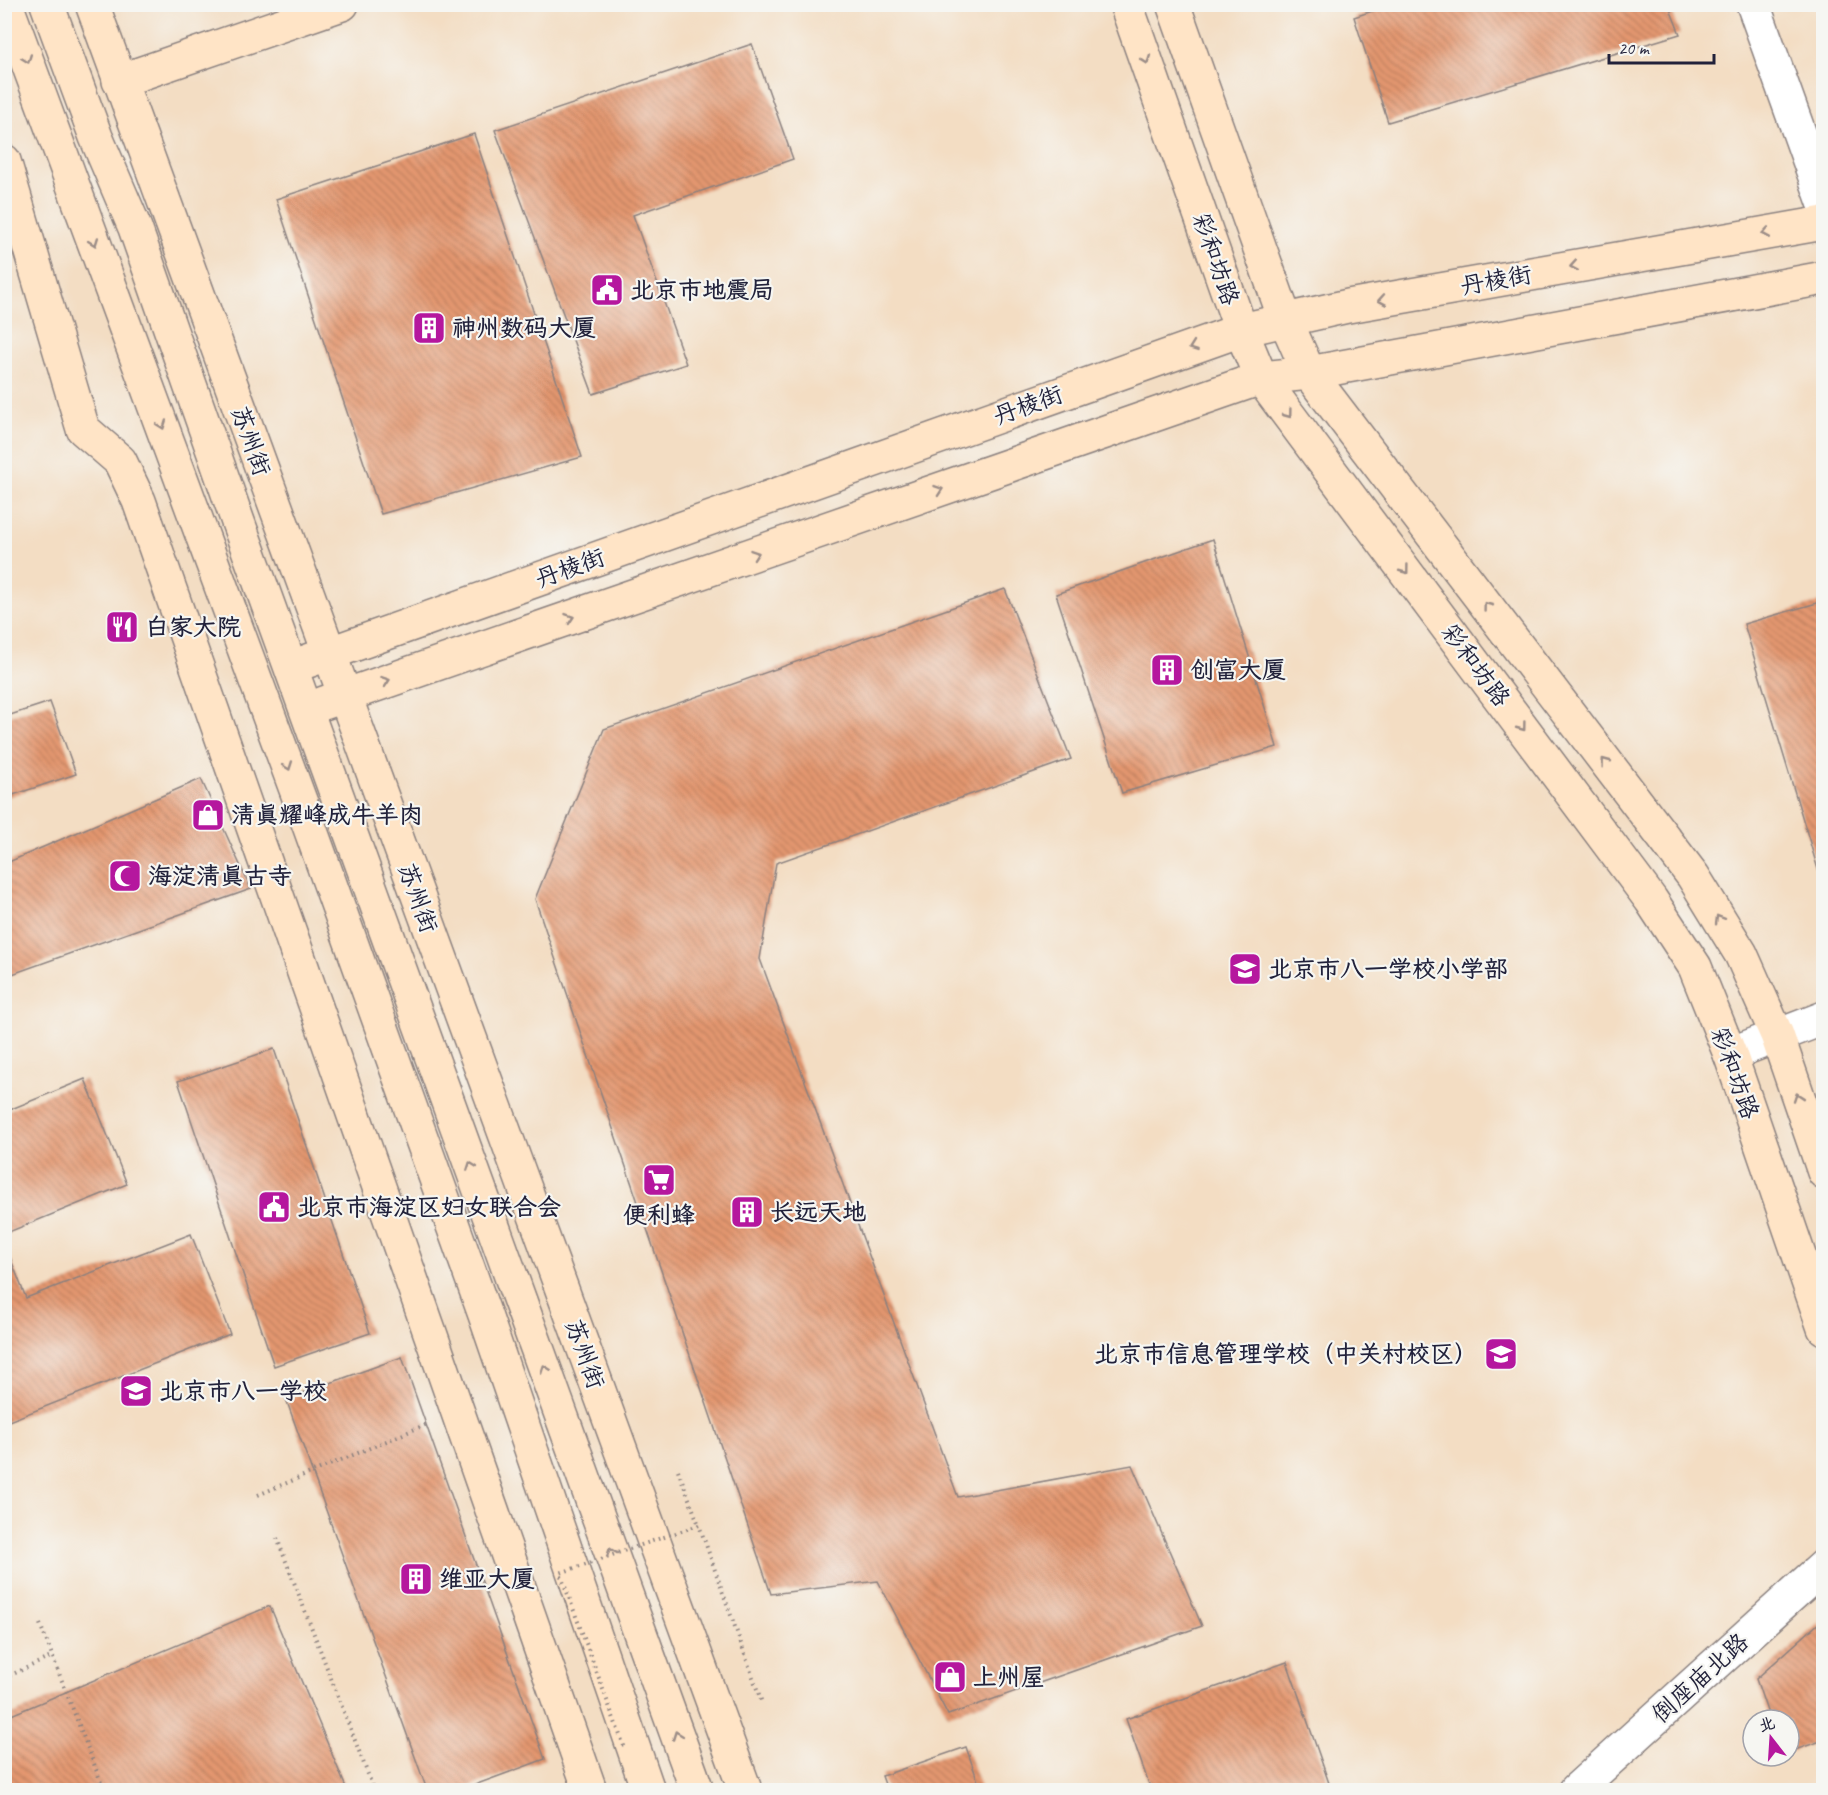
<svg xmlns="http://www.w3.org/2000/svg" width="1828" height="1795" font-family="Caveat,'LXGW WenKai TC',sans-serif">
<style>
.building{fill:url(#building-back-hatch)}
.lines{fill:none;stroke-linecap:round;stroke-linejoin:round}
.street-casing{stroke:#8a807f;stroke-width:36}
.secondary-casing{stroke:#8a807f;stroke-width:36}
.path{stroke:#8a807f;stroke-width:4;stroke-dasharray:1.5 4.5;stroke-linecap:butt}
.street{stroke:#fff;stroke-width:33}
.secondary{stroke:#ffe4c6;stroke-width:33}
.path-bridge{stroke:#8a807f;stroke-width:4;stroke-dasharray:1.5 4.5;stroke-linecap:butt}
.oneway{stroke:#9c8d87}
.labels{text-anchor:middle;stroke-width:4.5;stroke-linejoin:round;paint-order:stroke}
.street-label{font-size:24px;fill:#22223b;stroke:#f6f6f2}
.poi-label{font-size:24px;font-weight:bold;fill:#22223b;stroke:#f6f6f2;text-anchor:start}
</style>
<defs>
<pattern id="building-back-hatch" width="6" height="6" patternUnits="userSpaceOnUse" patternTransform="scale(1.5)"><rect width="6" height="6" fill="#e4976f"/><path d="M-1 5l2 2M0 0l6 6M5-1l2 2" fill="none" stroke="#b87b5c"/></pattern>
</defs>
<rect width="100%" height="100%" fill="#f6f6f2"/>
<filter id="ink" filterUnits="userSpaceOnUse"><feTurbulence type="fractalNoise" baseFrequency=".0167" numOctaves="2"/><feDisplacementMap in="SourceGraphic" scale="12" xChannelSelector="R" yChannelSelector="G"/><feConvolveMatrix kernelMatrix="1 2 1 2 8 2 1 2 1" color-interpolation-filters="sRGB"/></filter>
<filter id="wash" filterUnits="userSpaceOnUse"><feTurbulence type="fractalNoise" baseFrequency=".008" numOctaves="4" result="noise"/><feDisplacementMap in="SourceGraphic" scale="24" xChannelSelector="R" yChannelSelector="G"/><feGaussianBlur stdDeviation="1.35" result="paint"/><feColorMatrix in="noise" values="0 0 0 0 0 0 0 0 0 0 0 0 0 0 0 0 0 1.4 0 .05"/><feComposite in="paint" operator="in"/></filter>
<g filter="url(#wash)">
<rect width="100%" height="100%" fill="#f3ddc3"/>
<g id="blocks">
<g class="building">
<path d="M1394 4H1668L1680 34 1388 122 1354 17Z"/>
<path d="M752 44 793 159 633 215 686 364 593 394 495 130Z"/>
<path d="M474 134 582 457 381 514 276 199Z"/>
<path d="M1213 539 1277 747 1122 793 1056 594Z"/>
<path d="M1005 589 1071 759 776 863 760 959 958 1497 1132 1465 1202 1626 948 1715 878 1581 771 1594 535 899 604 729Z"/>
<path d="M1824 601V886H1823L1744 624Z"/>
<path d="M50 702 76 774 4 798V717Z"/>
<path d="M201 779 251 889 4 977V864Z"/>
<path d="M274 1049 370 1333 274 1366 178 1081Z"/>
<path d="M85 1079 127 1184 4 1234V1112Z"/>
<path d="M191 1234 230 1334 4 1423V1242L26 1298Z"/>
<path d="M402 1357 545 1759 461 1790H427L286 1399Z"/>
<path d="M270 1606 347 1790H4V1718Z"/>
<path d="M1820 1622 1824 1632V1740L1789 1752V1720H1770L1756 1679Z"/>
<path d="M1287 1662 1331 1789 1326 1790H1151L1126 1719Z"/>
<path d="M966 1747 981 1790H887L882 1776Z"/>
</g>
</g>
</g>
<g filter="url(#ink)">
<use href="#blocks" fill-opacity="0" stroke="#8a807f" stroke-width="1.5"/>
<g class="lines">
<g class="street-casing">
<g id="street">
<path d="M1753 4 1824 202"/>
<path d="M1730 1054 1824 1018"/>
<path d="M1576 1790 1824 1566"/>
</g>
</g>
<g class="secondary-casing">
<g id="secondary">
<path d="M6 4 301 803 485 1315 648 1790"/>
<path d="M47 4 96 137 135 228 238 522 697 1790"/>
<path d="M92 4 745 1790"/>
<path d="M1126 4 1241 330 1261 378 1651 900 1695 967 1730 1054 1824 1328"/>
<path d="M1173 4 1285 319 1309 373 1693 876 1741 954 1777 1035 1824 1172"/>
<path d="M119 81 342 4"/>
<path d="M4 161 83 429 120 461 139 501 590 1790"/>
<path d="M308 661 1241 330 1348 306 1824 223"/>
<path d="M324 703 1261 378 1309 373 1824 278"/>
</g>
</g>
<g class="path">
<path d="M678 1470 699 1525"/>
<path d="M258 1495 427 1424"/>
<path d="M277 1538 374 1790"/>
<path d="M40 1624 104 1790"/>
<path d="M4 1678 53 1656"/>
</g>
<use href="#street" class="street"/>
<use href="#secondary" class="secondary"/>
<path class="path-bridge" d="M624 1746 560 1573 699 1525 762 1703"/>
</g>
<defs><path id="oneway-chevron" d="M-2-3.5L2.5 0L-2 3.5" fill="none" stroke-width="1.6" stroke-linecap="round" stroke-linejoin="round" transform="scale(1.5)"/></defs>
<g class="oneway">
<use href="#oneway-chevron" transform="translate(27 59) rotate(70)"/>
<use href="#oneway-chevron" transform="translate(1146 60) rotate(71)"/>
<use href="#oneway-chevron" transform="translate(1766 233) rotate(170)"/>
<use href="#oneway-chevron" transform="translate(94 242) rotate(70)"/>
<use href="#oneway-chevron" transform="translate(1574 266) rotate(170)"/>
<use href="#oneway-chevron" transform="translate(1382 300) rotate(170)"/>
<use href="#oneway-chevron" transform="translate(1193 347) rotate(160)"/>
<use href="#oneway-chevron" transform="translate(1288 414) rotate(53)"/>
<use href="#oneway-chevron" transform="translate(162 425) rotate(70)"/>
<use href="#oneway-chevron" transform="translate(939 490) rotate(-19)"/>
<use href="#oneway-chevron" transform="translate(755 554) rotate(-19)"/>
<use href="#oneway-chevron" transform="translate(1405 570) rotate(53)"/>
<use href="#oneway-chevron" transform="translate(1487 606) rotate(-127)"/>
<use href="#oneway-chevron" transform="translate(570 618) rotate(-19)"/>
<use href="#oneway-chevron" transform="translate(386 681) rotate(-19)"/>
<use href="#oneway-chevron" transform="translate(1522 727) rotate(53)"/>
<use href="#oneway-chevron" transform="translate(1605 762) rotate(-127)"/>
<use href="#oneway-chevron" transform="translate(288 766) rotate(70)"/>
<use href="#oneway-chevron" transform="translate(1719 919) rotate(-121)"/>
<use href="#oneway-chevron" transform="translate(1798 1097) rotate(-109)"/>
<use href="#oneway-chevron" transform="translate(471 1166) rotate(-110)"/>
<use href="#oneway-chevron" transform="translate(545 1369) rotate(-110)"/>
<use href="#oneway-chevron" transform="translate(611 1552) rotate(-110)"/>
<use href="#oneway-chevron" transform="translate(677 1735) rotate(-110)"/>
</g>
</g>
<defs>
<g id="civic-square" transform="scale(1.725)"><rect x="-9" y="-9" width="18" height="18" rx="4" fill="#b5179e" stroke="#f6f6f2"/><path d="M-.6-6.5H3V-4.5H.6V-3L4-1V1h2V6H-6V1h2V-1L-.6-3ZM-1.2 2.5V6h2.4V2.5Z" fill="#fff"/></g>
<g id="building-square" transform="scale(1.725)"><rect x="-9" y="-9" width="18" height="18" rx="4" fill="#b5179e" stroke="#f6f6f2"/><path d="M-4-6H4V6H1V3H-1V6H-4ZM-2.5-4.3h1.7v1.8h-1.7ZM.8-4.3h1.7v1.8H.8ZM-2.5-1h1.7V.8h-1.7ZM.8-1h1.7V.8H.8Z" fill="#fff"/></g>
<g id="restaurant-square" transform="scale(1.725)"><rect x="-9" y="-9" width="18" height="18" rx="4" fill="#b5179e" stroke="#f6f6f2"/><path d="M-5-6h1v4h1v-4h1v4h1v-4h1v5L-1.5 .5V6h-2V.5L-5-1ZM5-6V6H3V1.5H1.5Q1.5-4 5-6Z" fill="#fff"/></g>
<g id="shop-square" transform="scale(1.725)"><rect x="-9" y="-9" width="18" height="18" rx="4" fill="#b5179e" stroke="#f6f6f2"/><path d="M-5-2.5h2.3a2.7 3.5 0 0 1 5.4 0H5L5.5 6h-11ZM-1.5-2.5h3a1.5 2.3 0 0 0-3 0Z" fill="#fff"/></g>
<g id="mosque-square" transform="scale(1.725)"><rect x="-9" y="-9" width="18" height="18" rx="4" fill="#b5179e" stroke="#f6f6f2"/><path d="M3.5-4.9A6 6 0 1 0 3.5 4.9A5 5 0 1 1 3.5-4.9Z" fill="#fff"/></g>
<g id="school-square" transform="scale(1.725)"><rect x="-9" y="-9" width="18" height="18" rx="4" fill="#b5179e" stroke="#f6f6f2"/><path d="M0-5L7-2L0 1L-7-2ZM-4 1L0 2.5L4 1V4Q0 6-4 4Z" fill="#fff"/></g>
<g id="supermarket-square" transform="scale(1.725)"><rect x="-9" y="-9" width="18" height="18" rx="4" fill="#b5179e" stroke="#f6f6f2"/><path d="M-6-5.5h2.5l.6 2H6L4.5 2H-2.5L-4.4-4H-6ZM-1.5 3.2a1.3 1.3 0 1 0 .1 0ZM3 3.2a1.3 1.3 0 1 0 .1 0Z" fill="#fff"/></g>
</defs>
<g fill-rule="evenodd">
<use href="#civic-square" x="607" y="290"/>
<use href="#building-square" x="429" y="328"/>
<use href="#restaurant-square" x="122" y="627"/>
<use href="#building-square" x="1167" y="670"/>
<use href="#shop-square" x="208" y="815"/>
<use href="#mosque-square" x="125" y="876"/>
<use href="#school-square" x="1245" y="969"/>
<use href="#supermarket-square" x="659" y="1180"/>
<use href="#civic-square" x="274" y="1207"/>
<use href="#building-square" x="747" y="1212"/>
<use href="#school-square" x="1501" y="1354"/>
<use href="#school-square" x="136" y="1391"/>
<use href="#building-square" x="416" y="1579"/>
<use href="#shop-square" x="950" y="1677"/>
</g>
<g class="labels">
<g class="street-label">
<text transform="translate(1216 259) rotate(71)" y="8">彩和坊路</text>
<text transform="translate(1496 280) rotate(-10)" y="8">丹棱街</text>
<text transform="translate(1028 405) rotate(-20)" y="8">丹棱街</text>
<text transform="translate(251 441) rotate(70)" y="8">苏州街</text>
<text transform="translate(570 568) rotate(-20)" y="8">丹棱街</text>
<text transform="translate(1476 665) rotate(53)" y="8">彩和坊路</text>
<text transform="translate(418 898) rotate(70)" y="8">苏州街</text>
<text transform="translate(1735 1073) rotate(70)" y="8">彩和坊路</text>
<text transform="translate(585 1354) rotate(70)" y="8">苏州街</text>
<text transform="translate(1700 1678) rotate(-42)" y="8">倒座庙北路</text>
</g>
<g class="poi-label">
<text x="630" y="298">北京市地震局</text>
<text x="452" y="336">神州数码大厦</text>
<text x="145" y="635">白家大院</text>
<text x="1190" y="678">创富大厦</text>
<text x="231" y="823">清真耀峰成牛羊肉</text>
<text x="148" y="884">海淀清真古寺</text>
<text x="1268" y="977">北京市八一学校小学部</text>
<text x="297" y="1215">北京市海淀区妇女联合会</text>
<text x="770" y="1220">长远天地</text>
<text x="659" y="1223" text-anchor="middle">便利蜂</text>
<text x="1478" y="1362" text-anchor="end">北京市信息管理学校（中关村校区）</text>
<text x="159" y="1399">北京市八一学校</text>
<text x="439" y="1587">维亚大厦</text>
<text x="973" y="1685">上州屋</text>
</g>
</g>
<rect width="1828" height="1795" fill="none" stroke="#f6f6f2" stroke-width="24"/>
<g transform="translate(1771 1738) rotate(343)"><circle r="28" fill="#f6f6f2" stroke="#a1a1a9" stroke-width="1.5"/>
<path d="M0-4.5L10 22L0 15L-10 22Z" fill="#b5179e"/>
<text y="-9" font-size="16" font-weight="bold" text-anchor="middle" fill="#22223b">北</text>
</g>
<path d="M1609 54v9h105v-9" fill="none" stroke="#22223b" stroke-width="3"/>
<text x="1618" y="54" font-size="18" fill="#22223b" stroke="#f6f6f2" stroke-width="4.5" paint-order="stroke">20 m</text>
</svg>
